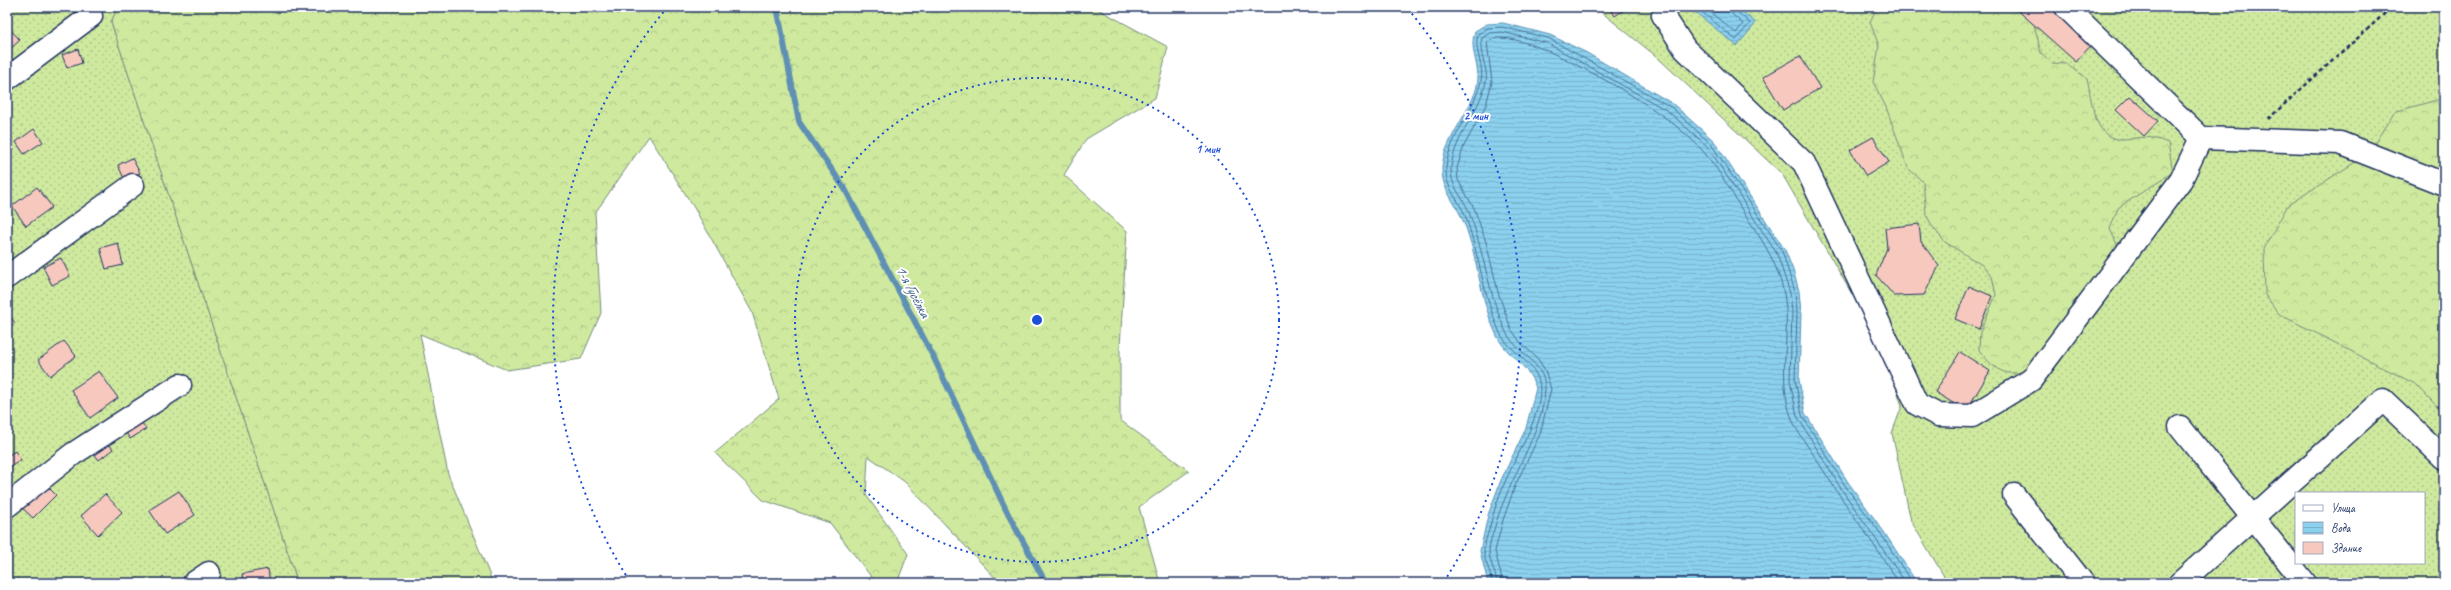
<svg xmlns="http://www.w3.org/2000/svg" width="2451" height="590" font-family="Caveat,sans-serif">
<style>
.grass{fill:url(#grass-dots);stroke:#758c7e;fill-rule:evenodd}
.forest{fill:url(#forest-crowns);stroke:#758c7e}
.water{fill:url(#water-rules);stroke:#5e90b4}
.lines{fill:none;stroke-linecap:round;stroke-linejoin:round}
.shore{stroke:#486f97;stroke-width:1}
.stream{stroke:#5e90b4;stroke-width:6}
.building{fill:#f7c8be;stroke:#1b2f5e}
.minor-casing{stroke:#1b2f5e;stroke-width:25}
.path{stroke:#1b2f5e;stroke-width:2.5;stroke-dasharray:4 3;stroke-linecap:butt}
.minor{stroke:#fff;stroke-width:22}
.ring{fill:none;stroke:#1d4ed8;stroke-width:2;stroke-dasharray:2 4}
.labels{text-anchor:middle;stroke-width:4;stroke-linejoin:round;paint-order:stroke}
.water-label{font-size:15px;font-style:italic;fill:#3d5f89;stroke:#fff}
.centre{fill:#1d4ed8;stroke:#fff;stroke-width:2}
.ring-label{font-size:12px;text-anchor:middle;font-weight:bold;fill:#1d4ed8;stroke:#fff;stroke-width:4;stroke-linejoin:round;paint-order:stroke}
</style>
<defs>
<pattern id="grass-dots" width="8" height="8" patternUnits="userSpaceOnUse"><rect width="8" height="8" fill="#cfe99f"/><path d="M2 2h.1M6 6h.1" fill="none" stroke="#b1c88b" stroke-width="1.8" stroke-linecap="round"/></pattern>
<pattern id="forest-crowns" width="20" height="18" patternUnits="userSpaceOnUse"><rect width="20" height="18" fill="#cfe99f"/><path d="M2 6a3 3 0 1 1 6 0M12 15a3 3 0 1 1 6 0" fill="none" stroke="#b1c88b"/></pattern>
<pattern id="water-rules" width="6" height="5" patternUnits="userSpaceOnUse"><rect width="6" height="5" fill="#8bd0ed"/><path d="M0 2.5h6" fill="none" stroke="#77b3ce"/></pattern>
</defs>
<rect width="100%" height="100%" fill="#fff"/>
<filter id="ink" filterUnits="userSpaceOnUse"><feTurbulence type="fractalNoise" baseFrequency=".025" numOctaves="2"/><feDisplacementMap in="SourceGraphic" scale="8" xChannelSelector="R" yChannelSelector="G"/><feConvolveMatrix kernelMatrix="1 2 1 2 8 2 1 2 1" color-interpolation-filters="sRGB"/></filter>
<g filter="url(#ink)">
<g class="grass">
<path d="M7 7H118L111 22 298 583H7Z"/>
<path d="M1595 7H2444V583H1948L1911 521 1892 433 1902 406 1884 349 1782 174 1657 57ZM2296 493H2424V563H2296Z"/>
</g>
<g class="forest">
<path d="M118 7H1094L1168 47 1155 98 1086 139 1064 175 1127 231 1120 347V420L1189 471 1139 507 1160 583H1000L905 482 868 456 866 495 908 554 897 583H876L830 523 763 500 715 453 779 399 752 312 696 211 649 136 595 213 601 313 581 359 507 370 420 334 448 474 493 583H298L111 22Z"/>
<path d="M1877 7H2014L2034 24 2041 53 2052 63 2066 64 2087 78C2092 99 2093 142 2123 139 2145 138 2146 134 2168 143L2173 172 2118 208 2110 229 2120 251 2038 367C2008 378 1998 375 1979 350L1980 332 1996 295 1992 276 1982 265 1945 242 1932 226 1926 214 1923 182 1908 168 1886 107 1873 82 1879 46 1870 22Z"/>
<path d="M2444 98V414L2417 385 2279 314 2265 295 2264 248 2288 205 2368 154 2394 112Z"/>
</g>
<g class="water">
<path d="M1737 7 1756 23 1737 46 1690 8Z"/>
<path d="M1503 23 1550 35 1587 53 1673 104 1714 141 1785 250 1793 270 1799 291 1801 312 1799 380 1805 413 1848 482 1884 532 1917 583H1488L1480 551 1488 515 1501 480 1526 428 1536 388C1527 362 1508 358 1497 336 1478 298 1479 252 1460 214 1452 198 1441 187 1442 167 1445 135 1477 106 1478 78 1478 61 1469 48 1475 31L1487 24Z"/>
</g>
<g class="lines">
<g class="shore">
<path d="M1696 7 1736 40 1750 23 1736 11 1735 7"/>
<path d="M1704 7 1736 33 1743 24 1732 14 1730 7"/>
<path d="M1492 583C1491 572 1484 561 1484 551 1484 544 1487 536 1489 530 1493 514 1498 497 1505 482 1517 454 1540 419 1540 389 1540 364 1510 353 1500 333 1483 296 1479 253 1465 215 1458 198 1445 188 1446 168 1449 136 1474 112 1481 81 1485 66 1473 50 1478 34L1488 28 1502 27 1548 38 1671 107 1711 144 1782 251 1795 292 1797 312 1795 380 1802 415 1844 484 1881 534 1912 583"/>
<path d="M1497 583C1496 572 1489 562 1489 551 1489 544 1492 536 1494 530 1505 485 1544 431 1545 389 1546 363 1514 352 1505 330 1488 293 1484 251 1469 212 1463 196 1450 187 1451 168 1454 137 1479 112 1486 82 1489 68 1477 52 1482 38L1490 33 1502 32 1547 43 1668 111 1708 147 1777 254 1790 293 1792 312 1790 380 1797 416 1840 487 1906 583"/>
<path d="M1503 583 1495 551 1503 520 1515 486 1540 434 1551 389 1545 370 1538 359 1521 343 1511 329 1498 292 1486 242 1474 208 1458 180 1457 168 1464 146 1486 105 1492 82 1487 42C1503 29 1551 52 1567 60 1612 83 1668 113 1702 150 1719 169 1732 193 1745 215 1762 239 1778 264 1784 294 1792 335 1776 378 1792 419 1797 432 1807 445 1815 457 1841 500 1872 540 1899 583"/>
</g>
<path class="stream" d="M777 7 799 122 845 189 933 356 1008 514 1046 583"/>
</g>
<g class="building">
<path d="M1608 7H1628L1615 16Z"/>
<path d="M2014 7H2052L2093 43 2076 62Z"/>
<path d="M9 28 20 40 7 52V30Z"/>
<path d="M78 49 82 63 67 68 62 55Z"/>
<path d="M1800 56 1820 88 1783 110 1763 77Z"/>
<path d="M2130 96 2158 121 2144 136 2116 110Z"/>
<path d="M34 129 43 142 24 154 16 142Z"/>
<path d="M1873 137 1889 162 1866 176 1850 150Z"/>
<path d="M132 158 140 173 125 181 118 165Z"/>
<path d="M37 187 52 207 26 226 12 206Z"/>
<path d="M1919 224 1921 242 1939 266 1924 295 1894 296 1876 275 1887 248 1885 228Z"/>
<path d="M118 243 123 265 106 269 100 248Z"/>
<path d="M61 258 70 276 52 285 43 267Z"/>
<path d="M1969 286 1992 296 1979 329 1955 319Z"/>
<path d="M7 312 15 323 7 329Z"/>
<path d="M64 341 76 356 50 376 38 360Z"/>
<path d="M1960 352 1990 371 1966 411 1935 392Z"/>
<path d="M99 371 118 398 90 418 71 390Z"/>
<path d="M138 417 146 429 130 439 122 427Z"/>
<path d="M104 438 113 449 99 460 90 449Z"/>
<path d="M15 451 21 460 7 469V456Z"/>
<path d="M41 480 56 495 33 518 17 503Z"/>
<path d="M179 491 195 515 165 534 149 510Z"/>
<path d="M105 494 122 512 98 535 81 516Z"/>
<path d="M268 569 270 583H244L242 574Z"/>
</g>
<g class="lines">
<g class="minor-casing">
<g id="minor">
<path d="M1668 7 1663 15 1685 49 1804 163 1917 404 1938 415 1972 416 2031 380 2181 180 2201 138"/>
<path d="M2066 7 2201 138 2340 143 2444 184"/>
<path d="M7 79 91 16 89 7"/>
<path d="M7 277 133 185"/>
<path d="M2180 427 2305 583"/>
<path d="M2014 495 2083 583"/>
<path d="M7 506 73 454 180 385"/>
<path d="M194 583 209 573"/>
<path d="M2180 583 2383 400 2444 458"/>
</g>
</g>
<path class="path" d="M2268 119 2392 7"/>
<use href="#minor" class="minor"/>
</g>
</g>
<g class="ring">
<circle cx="1037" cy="320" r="242"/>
<path d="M629 580A484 484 0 0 1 666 9M1408 9A484 484 0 0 1 1445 580"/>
</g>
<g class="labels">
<g class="water-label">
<text transform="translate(913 291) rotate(62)" y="5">1-я Гусёлка</text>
</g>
</g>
<circle cx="1037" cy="320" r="6" class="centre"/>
<g class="ring-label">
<text x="1476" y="120">2 мин</text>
<text x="1208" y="153">1 мин</text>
</g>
<rect width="2451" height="590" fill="none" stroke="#fff" stroke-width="24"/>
<rect x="12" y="12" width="2427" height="566" fill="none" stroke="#1b2f5e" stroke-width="1.5" filter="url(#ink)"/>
<rect x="2295" y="492" width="130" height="72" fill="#ffffff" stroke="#a4acbf"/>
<rect x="2303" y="505" width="20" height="6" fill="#ffffff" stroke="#a4acbf"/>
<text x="2331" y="512" font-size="12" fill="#1b2f5e">Улица</text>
<rect x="2303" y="522" width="20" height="12" fill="url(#water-rules)" stroke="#a4acbf"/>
<text x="2331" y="532" font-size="12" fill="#1b2f5e">Вода</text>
<rect x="2303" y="542" width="20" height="12" fill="#f7c8be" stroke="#a4acbf"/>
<text x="2331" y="552" font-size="12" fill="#1b2f5e">Здание</text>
</svg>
